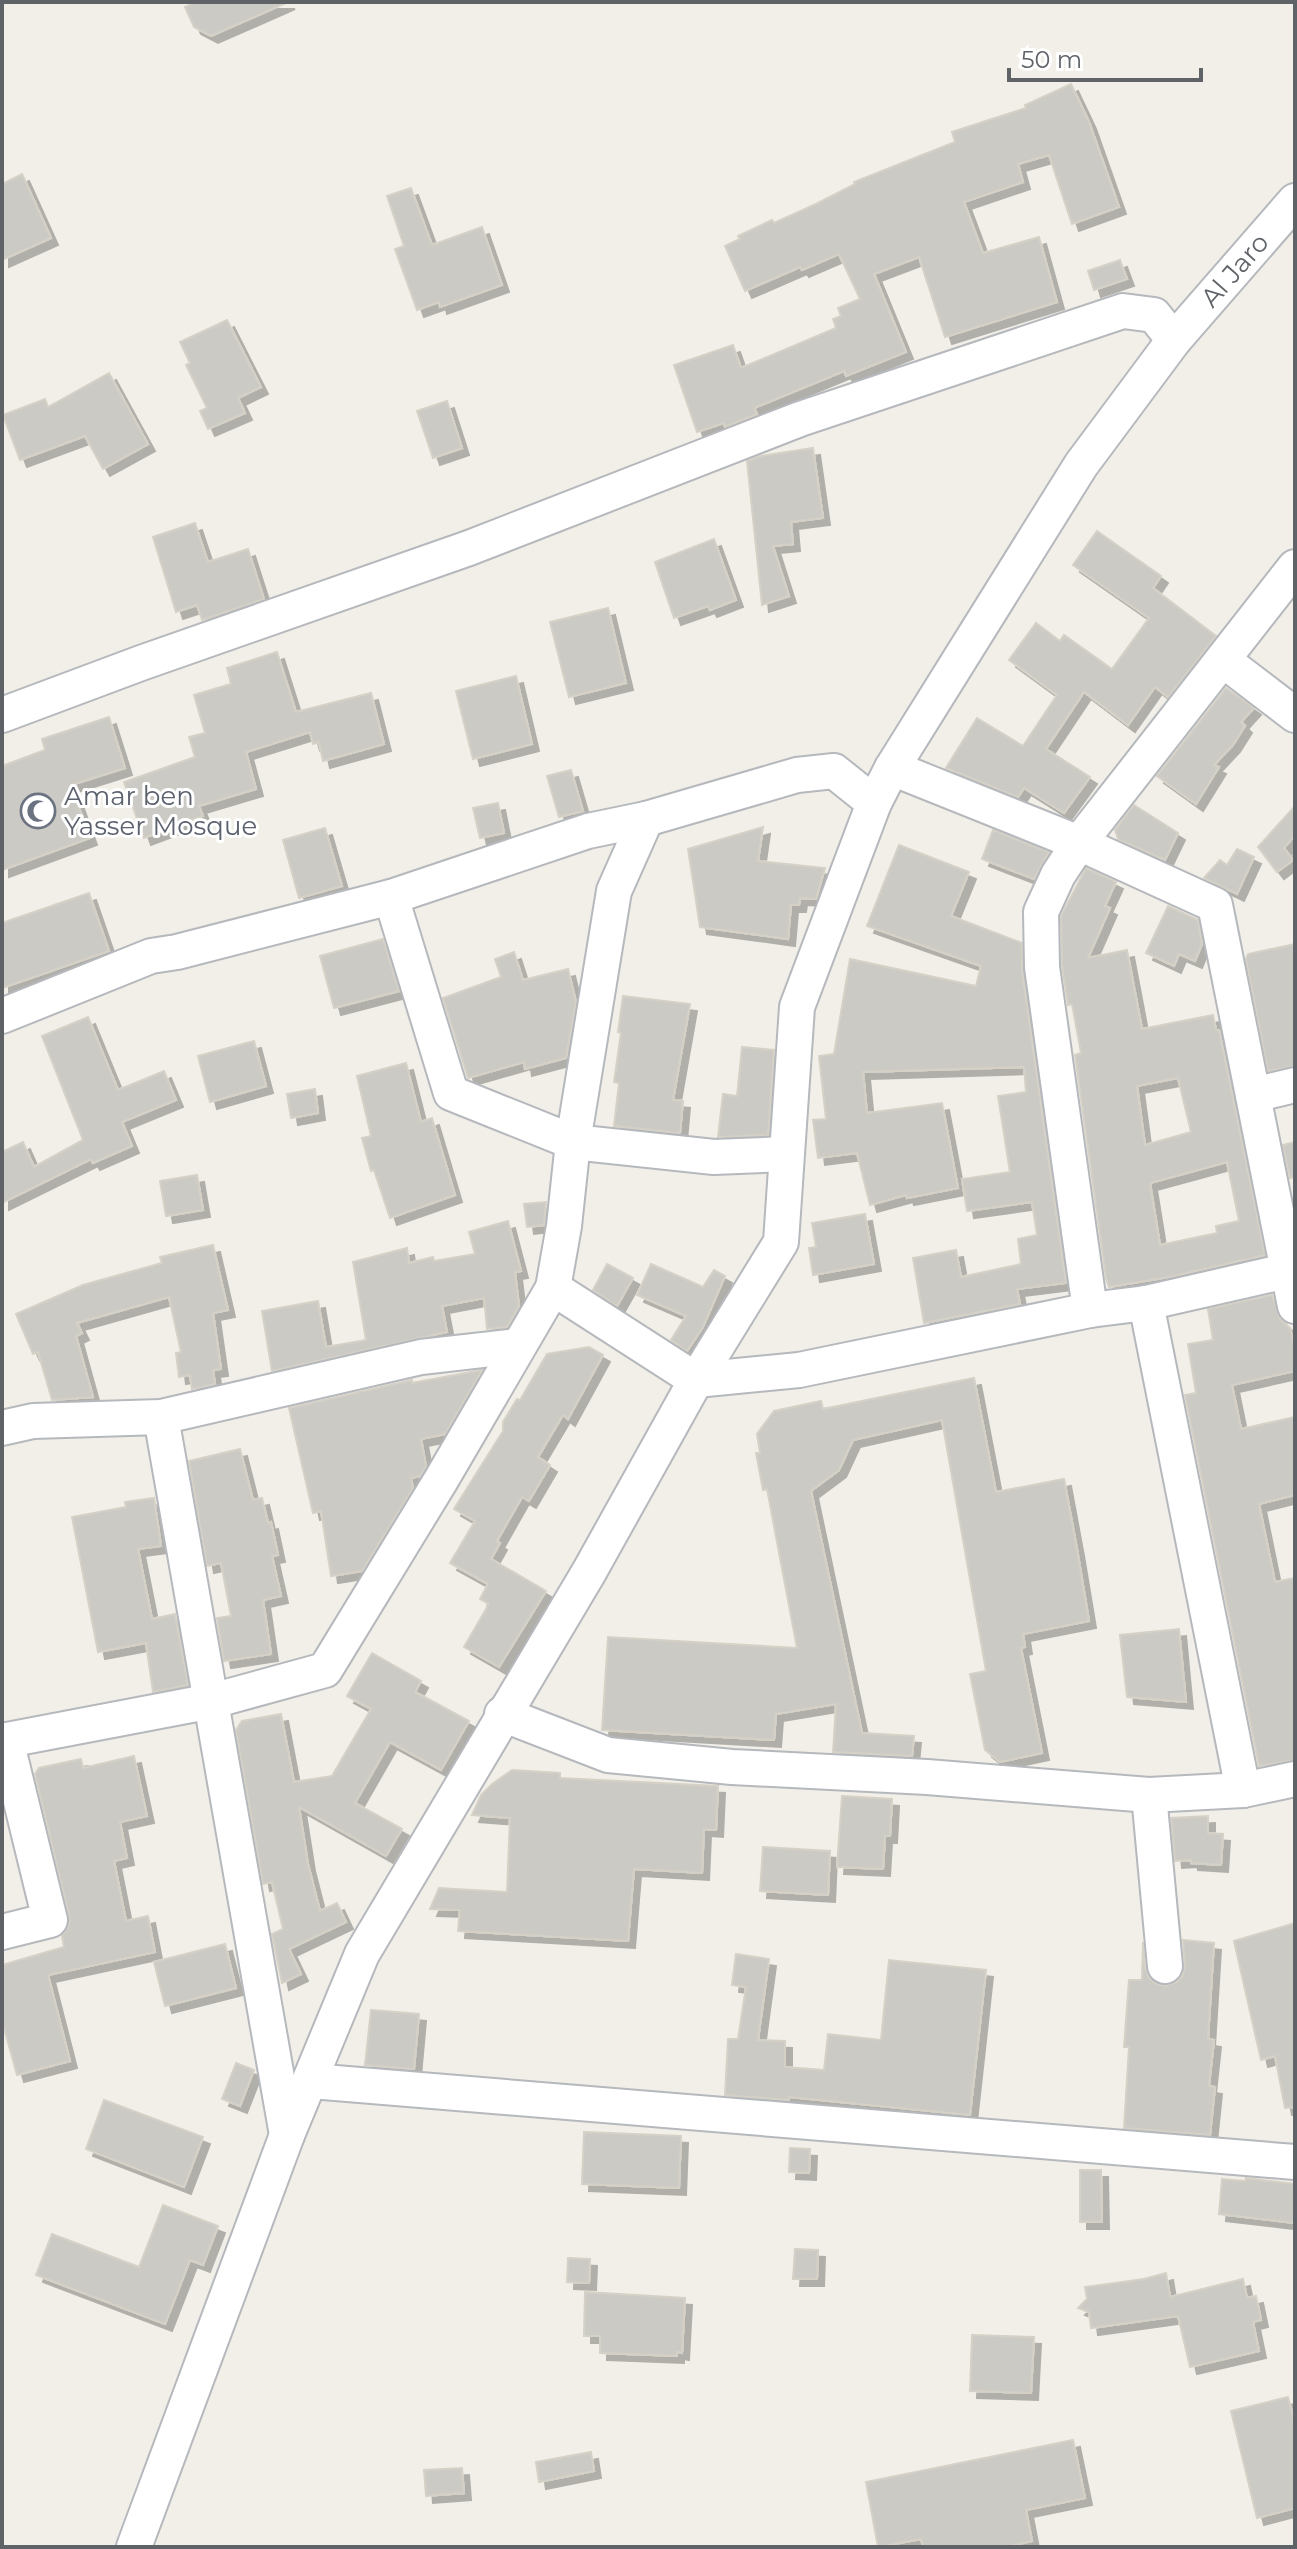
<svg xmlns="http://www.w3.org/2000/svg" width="1297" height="2549" font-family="Montserrat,sans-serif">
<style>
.building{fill:#cccac5;stroke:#d6d1c6;stroke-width:2;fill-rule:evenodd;filter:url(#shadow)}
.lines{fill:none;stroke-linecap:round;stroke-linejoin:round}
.minor-casing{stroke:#b5b8bc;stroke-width:38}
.minor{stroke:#fff;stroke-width:34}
.labels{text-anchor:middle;stroke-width:6;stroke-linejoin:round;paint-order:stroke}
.street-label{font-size:26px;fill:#5f6368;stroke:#fff}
.worship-label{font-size:26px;fill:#5b616d;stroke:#fff;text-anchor:start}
</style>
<defs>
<filter id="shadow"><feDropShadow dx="7" dy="7" stdDeviation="0" flood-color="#0004"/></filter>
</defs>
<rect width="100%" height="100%" fill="#f1efe8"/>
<g class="building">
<path d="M196 2H288L211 36 194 27 185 7Z"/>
<path d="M1071 84 1089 122 1119 207 1072 224 1049 155 1018 164 1023 182 964 202 983 253 1039 237 1057 302 945 337 919 257 874 274 906 352 846 376 844 371 754 408 757 414 725 427 724 423 697 432 674 365 733 345 741 368 836 328 833 319 841 316 838 308 860 299 839 254 802 270 800 267 745 291 725 246 740 239 738 236 772 220 774 223 816 204 855 184 854 182 955 142 952 132 1026 108 1025 105Z"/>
<path d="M22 174 51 238 2 260V184Z"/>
<path d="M411 188 432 245 482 227 502 285 440 307 439 302 417 310 395 249 404 246 387 196Z"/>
<path d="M1120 260 1127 279 1094 290 1088 271Z"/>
<path d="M227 320 261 387 238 398 245 413 208 429 200 411 207 408 186 365 190 363 180 342Z"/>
<path d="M109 373 148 444 103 469 85 436 20 460 3 415 45 399 48 407Z"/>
<path d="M447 401 462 448 433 458 417 411Z"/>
<path d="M813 448 823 518 791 522 793 544 773 546 789 596 762 605 747 461 761 456Z"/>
<path d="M195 523 208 562 248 549 264 599 202 620 197 605 176 612 153 537Z"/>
<path d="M1097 531 1161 576 1153 588 1216 636 1168 697 1155 687 1128 725 1084 692 1046 749 1090 777 1064 813 1024 788 1018 797 946 768 977 718 1023 746 1057 695 1009 660 1036 623 1060 641 1064 635 1112 669 1149 618 1073 565Z"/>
<path d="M714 539 736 600 710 610 708 606 674 618 655 562Z"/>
<path d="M608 608 626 683 569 697 550 622Z"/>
<path d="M277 652 296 712 371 693 384 744 323 761 319 742 313 744 310 732 246 752 256 789 199 806 203 816 144 838 124 782 195 757 189 737 205 733 194 695 231 684 227 668Z"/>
<path d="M516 676 532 744 473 759 456 691Z"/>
<path d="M1226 688 1254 708 1241 722 1245 726 1233 745 1214 765 1219 767 1196 804 1157 776Z"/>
<path d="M109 717 125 768 71 785 90 838 2 870V766L45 750 42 739Z"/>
<path d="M571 770 583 811 559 817 547 776Z"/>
<path d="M498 803 504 833 480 838 473 808Z"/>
<path d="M1134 805 1178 833 1165 860 1118 839 1115 830Z"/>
<path d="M1295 806V835L1284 848 1293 860 1277 872 1258 847Z"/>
<path d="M763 827 758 861 825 868 816 899 800 898 799 905H791L788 939 700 927 688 849Z"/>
<path d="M325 828 342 886 299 898 283 840Z"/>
<path d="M993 830 1049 852 1034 879 982 859Z"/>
<path d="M899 845 969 872 951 916 1022 943V970L1066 1283 1017 1289 1020 1304 924 1323 913 1258 956 1250 961 1277 1021 1264 1018 1239 1037 1235 1032 1202 967 1211 962 1179 1010 1172 998 1096 1026 1092 1024 1067 863 1072 867 1113 942 1103 958 1188 907 1198 906 1195 870 1205 857 1153 818 1158 813 1120 826 1119 819 1056 834 1054 850 959 976 986 981 966 867 926Z"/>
<path d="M1237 849 1254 857 1237 894 1204 878 1220 860 1227 865Z"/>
<path d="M1086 868 1116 882 1105 906 1110 908 1088 958 1127 950 1142 1029 1213 1015 1216 1030H1219L1265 1255 1169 1277 1109 1287 1106 1278 1075 1055 1081 1053 1072 1004 1068 1005 1062 965 1061 916ZM1178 1078 1191 1132 1145 1145 1137 1086ZM1227 1162 1239 1221 1216 1226 1217 1233 1160 1245 1150 1183Z"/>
<path d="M89 893 109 951 2 988V923Z"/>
<path d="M1168 906 1198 920 1202 944 1195 961 1179 954 1174 966 1146 953Z"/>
<path d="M383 939 399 991 334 1008 320 956Z"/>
<path d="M1295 944V1066L1268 1071 1246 959 1248 954Z"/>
<path d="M514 952 523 980 568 969 576 1002 566 1058 525 1069 524 1062 468 1078 443 998 501 977 495 959Z"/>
<path d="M623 996 690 1004 673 1100 683 1101 680 1133 614 1126 619 1083 614 1082 621 1033 618 1032Z"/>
<path d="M88 1017 118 1090 164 1071 176 1100 122 1122 132 1146 93 1163 91 1159 2 1203V1152L23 1142 34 1167 83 1140 42 1036Z"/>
<path d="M254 1041 266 1086 210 1102 198 1056Z"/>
<path d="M742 1047 774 1050 768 1135 718 1137 723 1094 737 1096Z"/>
<path d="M406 1063 421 1122 432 1118 455 1195 390 1218 374 1170 371 1171 362 1138 371 1136 357 1076Z"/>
<path d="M315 1089 318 1113 291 1118 287 1094Z"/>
<path d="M1295 1142V1177L1290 1178 1283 1145Z"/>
<path d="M197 1175 203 1210 166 1216 160 1181Z"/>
<path d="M546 1202 544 1225 527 1227 524 1204Z"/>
<path d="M865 1214 874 1264 813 1275 809 1248 816 1247 812 1223Z"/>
<path d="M508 1221 521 1271 515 1272 519 1306 507 1327 487 1329 484 1298 442 1306 447 1332 272 1371 262 1311 318 1301 326 1347 366 1340 353 1262 407 1248 409 1263 433 1257 434 1261 475 1254 469 1232Z"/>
<path d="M213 1245 228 1310 213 1313 221 1369 213 1370 215 1384 192 1389 190 1375 179 1377 176 1353 181 1352 169 1297 77 1323 82 1333 76 1336 93 1397 52 1400 38 1352 33 1354 16 1314 83 1285 162 1263 160 1257Z"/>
<path d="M607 1264 633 1278 617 1306 593 1290Z"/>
<path d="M651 1264 703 1287 714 1270 725 1276 703 1327 687 1351 671 1340 686 1316 637 1295Z"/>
<path d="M1272 1295 1280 1319 1290 1328 1295 1350V1371L1232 1385 1241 1429 1295 1417V1495L1259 1504 1275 1582 1295 1578V1760L1259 1766 1185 1395 1196 1393 1188 1344 1213 1340 1208 1309Z"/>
<path d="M589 1347 603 1355 568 1419 563 1415 538 1457 550 1465 529 1501 522 1497 497 1541 500 1543 491 1559 546 1591 499 1667 464 1647 489 1604 480 1599 488 1584 450 1563 475 1521 454 1509 503 1431V1422L517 1399 520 1400 547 1354Z"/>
<path d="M482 1370 445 1434 421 1439 426 1466 420 1476 411 1478 413 1488 362 1571 331 1576 321 1511 313 1513 289 1408 412 1380V1383Z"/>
<path d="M974 1378 996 1492 1064 1479 1077 1549 1089 1621 1023 1634 1025 1647 1021 1648 1042 1753 1000 1762 985 1750 970 1674 986 1671 942 1420 853 1440 839 1470 811 1491 862 1733 914 1736 912 1756 833 1752 836 1704 776 1714 774 1740 602 1730 608 1637 797 1648 767 1489 763 1490 756 1453H760L757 1434 774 1411 821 1401 823 1409Z"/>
<path d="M240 1449 253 1500 262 1498 268 1523 271 1522 278 1555 272 1556 281 1596 263 1600 271 1654 224 1661 217 1618 231 1616 221 1563 207 1566 189 1461Z"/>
<path d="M154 1498 161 1546 138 1549 152 1619 175 1614 188 1685 153 1692 146 1643 98 1652 72 1517 126 1507 125 1502Z"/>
<path d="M1179 1629 1186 1702 1127 1697 1120 1635Z"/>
<path d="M372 1653 421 1681 415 1692 469 1721 441 1770 390 1742 355 1803 402 1829 386 1856 299 1807 308 1864 320 1911 337 1903 346 1922 289 1949 301 1974 282 1983 272 1934 283 1929 272 1882 263 1884 236 1730 242 1721 281 1714 294 1782 332 1776 371 1709 347 1696Z"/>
<path d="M134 1756 147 1816 120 1822 127 1858 114 1861 126 1921 148 1916 155 1952 48 1975 70 2061 17 2075 2 2021V1965L64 1947 62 1936 69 1925V1915L35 1774 39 1768 81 1759 83 1768Z"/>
<path d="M512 1770 560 1773V1778L718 1786 716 1830 704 1829 702 1873 634 1869 628 1941 458 1931 460 1910 430 1909 439 1888 507 1892 510 1818 472 1815 481 1795 492 1784Z"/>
<path d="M842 1796 892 1799 890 1836H885L883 1869 837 1867Z"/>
<path d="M1208 1816V1833L1223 1834 1221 1865 1191 1863V1860L1175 1861 1171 1818Z"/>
<path d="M763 1847 830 1851 828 1895 760 1891Z"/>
<path d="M1295 1923V2107L1285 2108 1275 2056 1261 2060 1234 1941Z"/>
<path d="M1183 1940 1214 1943 1208 2039 1214 2040 1209 2086 1215 2087 1210 2135 1124 2128 1129 2047H1124L1129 1980H1142L1143 1942 1145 1968 1149 1978 1156 1984 1166 1986 1177 1982 1183 1975 1185 1965Z"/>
<path d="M225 1944 236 1988 165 2006 154 1962Z"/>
<path d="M736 1954 769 1959 758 2040 785 2041V2067L824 2070 828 2034 881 2040 889 1960 986 1970 970 2115 789 2097V2100L725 2095 728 2039H738L746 1987 732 1985Z"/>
<path d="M371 2010 419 2014 414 2069 365 2065Z"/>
<path d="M236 2063 254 2070 240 2106 222 2099Z"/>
<path d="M104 2100 203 2137 184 2187 86 2149Z"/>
<path d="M584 2132 681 2136 679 2188 582 2184Z"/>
<path d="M790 2148 810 2149 809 2173 789 2172Z"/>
<path d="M1080 2170H1101L1102 2222H1080Z"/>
<path d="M1246 2178 1295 2184V2223L1219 2214 1222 2179 1245 2181Z"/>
<path d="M163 2205 218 2226 203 2265 190 2260 165 2324 36 2275 52 2234 139 2267Z"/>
<path d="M795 2249 818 2250 817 2279H793Z"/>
<path d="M568 2258 590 2259 589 2283 567 2282Z"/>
<path d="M1166 2273 1170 2297 1243 2279 1247 2298 1256 2296 1261 2320 1253 2322 1259 2351 1190 2367 1178 2316 1091 2328 1089 2312 1078 2308 1087 2299 1085 2287 1144 2279Z"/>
<path d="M585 2292 685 2298 682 2353 677 2352V2356L600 2353V2336H584Z"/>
<path d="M972 2335 1034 2337 1031 2393 970 2391Z"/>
<path d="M1288 2397 1295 2424V2508L1257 2518 1231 2411Z"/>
<path d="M1073 2440 1085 2498 1026 2510 1032 2541 1006 2547H923L921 2539 878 2547 866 2482Z"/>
<path d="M591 2452 594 2471 539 2482 536 2462Z"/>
<path d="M462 2468 464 2493 426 2496 424 2470Z"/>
</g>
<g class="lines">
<g class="minor-casing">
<g id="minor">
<path d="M1223 660 1295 715"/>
<path d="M2 715 141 663 469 548 800 419 1123 311 1154 315 1174 340"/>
<path d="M892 768 1079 843 1215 905 1295 1306"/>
<path d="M391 897 451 1093 573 1142 714 1157 786 1154"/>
<path d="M2 1016 151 956 177 952 391 897 588 831 646 819 797 775 834 771 874 803"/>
<path d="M1253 1095 1295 1085"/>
<path d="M553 1288 564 1226 573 1142 614 891 646 819"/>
<path d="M1146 1303 1243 1790"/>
<path d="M1090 1310 1042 967 1041 912 1058 875 1079 843 1295 567"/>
<path d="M161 1417 287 2135"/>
<path d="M2 1428 33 1421 161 1417 421 1357 518 1346"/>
<path d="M502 1714 608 1755 732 1767 927 1777 1149 1795 1243 1790 1295 1779"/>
<path d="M2 1741 212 1701 325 1670 441 1480 553 1288 696 1380 799 1370 1090 1310 1146 1303 1295 1269"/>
<path d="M1149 1795 1165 1966"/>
<path d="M2 1932 50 1920 6 1740"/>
<path d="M311 2081 1295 2162"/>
<path id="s1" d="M134 2547 287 2135 362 1954 589 1572 696 1380 781 1242 797 1007 874 803 892 768 1081 465 1174 340 1295 201"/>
</g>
</g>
<use href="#minor" class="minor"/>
</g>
<defs>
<g id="mosque-ring" transform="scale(1.8)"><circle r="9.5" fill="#fff" stroke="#6b7280" stroke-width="1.5"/><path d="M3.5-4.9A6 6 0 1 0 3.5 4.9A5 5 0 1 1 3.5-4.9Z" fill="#6b7280"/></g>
</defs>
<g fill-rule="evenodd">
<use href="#mosque-ring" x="38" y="811"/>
</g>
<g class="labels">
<g class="street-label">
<text dy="9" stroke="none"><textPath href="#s1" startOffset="2560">Al Jaro</textPath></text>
</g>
<g class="worship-label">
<text x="64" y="805">Amar ben<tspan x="64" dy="30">Yasser Mosque</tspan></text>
</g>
</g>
<rect width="1297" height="2549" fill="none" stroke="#5f6368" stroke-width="8"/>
<path d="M1009 68v12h192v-12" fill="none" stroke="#5f6368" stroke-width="4"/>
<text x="1021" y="68" font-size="24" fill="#5f6368" stroke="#ffffff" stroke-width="6" paint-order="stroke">50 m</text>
</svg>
